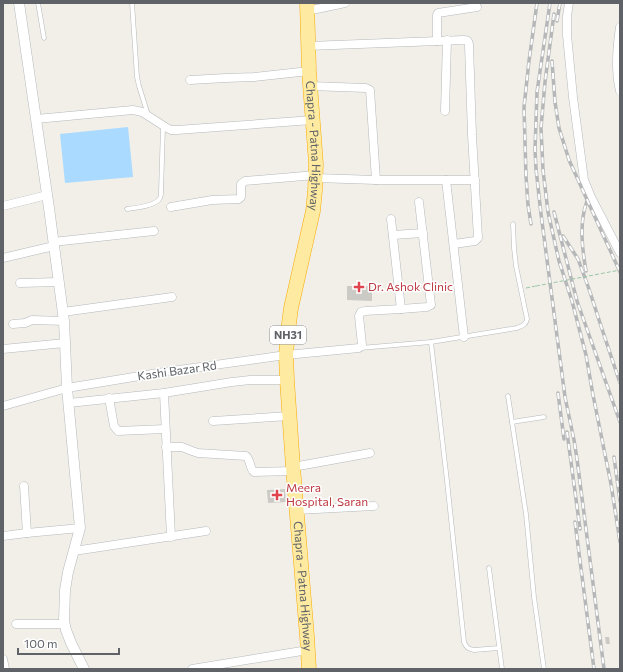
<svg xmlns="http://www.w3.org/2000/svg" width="623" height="672" font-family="Commissioner,sans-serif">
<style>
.water{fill:#aadaff}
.building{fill:#cccac5}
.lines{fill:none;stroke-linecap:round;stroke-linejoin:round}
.service-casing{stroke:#b5b8bc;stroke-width:5}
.minor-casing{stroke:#b5b8bc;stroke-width:9}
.tertiary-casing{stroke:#b5b8bc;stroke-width:11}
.trunk-casing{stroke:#f9ab00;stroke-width:15}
.path{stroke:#9cc7a9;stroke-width:1;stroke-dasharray:4 2;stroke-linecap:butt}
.service{stroke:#fff;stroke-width:4}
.minor{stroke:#fff;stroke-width:8}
.tertiary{stroke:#fff;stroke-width:10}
.trunk{stroke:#feeaa1;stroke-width:14}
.rail-casing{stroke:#b6b7b8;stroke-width:3.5}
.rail{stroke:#fff;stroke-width:2;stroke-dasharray:6;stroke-linecap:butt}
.path-bridge{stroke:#9cc7a9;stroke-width:1;stroke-dasharray:4 2;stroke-linecap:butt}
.health-dot{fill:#e0444e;stroke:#fff;stroke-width:1.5}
.labels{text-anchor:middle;stroke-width:3;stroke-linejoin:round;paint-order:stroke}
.shield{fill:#fff;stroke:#8f9295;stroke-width:1}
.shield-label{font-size:11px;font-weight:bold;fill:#5f6368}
.street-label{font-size:12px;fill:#5f6368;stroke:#fff}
.health-label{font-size:12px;fill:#be3a42;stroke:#fff;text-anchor:start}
</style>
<rect width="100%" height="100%" fill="#f1efe8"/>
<path class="water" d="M128 127 133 177 65 183 60 134Z"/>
<g class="building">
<path d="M347 286H372V301L347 300Z"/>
<path d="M285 489 286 502 268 503 267 490Z"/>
<path d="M605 637H609L610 644H606Z"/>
</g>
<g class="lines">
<g class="service-casing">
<g id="service">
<path d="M38 3 44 38"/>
<path d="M132 3 137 77 139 86 148 115"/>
<path d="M127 209C135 208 156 206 160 198 161 197 161 194 161 192L163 127"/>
<path d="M431 342 447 481 464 642C466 647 468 649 474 650L499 648"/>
<path d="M360 348 431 342 517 328C522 326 526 325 527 319L516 266 514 248 513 224"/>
<path d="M508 396 526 514 534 597 544 669"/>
<path d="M512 422 544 417"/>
<path d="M489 568 502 669"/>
</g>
</g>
<g class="minor-casing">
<g id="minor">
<path d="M569 3 567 16V35L573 97 584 180 591 197 620 253"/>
<path d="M307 11 345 3"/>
<path d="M620 27C617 47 615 71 620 91"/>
<path d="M437 41V15L438 13 477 7"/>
<path d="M308 46 464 40C468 40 469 42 469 45L472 135 478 238 475 241 454 244"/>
<path d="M190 80 226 78 254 77 309 71"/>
<path d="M310 86 366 88 370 90 376 180"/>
<path d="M445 111 447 40"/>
<path d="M36 119 133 110 142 112 167 128 171 130H177L313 120"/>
<path d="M316 178 376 180H475"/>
<path d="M446 180 464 337"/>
<path d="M3 206 47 195"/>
<path d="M171 207 212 200 239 199 241 197V184L245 181 316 175"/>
<path d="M391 219 401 309"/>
<path d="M393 235 423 233"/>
<path d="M53 242 154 231"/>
<path d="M3 258 54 246"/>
<path d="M20 283 59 282"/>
<path d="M63 312 172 297"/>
<path d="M13 324 25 323 32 320 64 321"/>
<path d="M3 349 65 343"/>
<path d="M164 393 171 537"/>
<path d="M109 398 114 426 118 431 165 429"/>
<path d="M69 403 164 393 232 382 250 380H287"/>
<path d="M3 406 67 388 164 372 286 355 359 348 362 345 359 316 361 312 365 311 401 309 427 307 431 305 419 202"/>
<path d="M213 421 289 416"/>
<path d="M166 447H182L192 451 198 453 246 456C251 460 249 468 254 472L293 471"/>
<path d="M293 467 370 453"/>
<path d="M24 486 27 533"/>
<path d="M297 510 374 506"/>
<path d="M3 536 27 533 80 528"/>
<path d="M74 551 206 531"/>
<path d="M16 624H65"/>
<path d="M3 659 5 669"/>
<path d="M192 669 308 650"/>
</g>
</g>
<g class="tertiary-casing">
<path id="tertiary" d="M19 3 49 208 64 321 67 388 80 528 68 572 65 590 64 621 66 630 71 643 84 669"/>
</g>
<g class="trunk-casing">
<g id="trunk">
<path id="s1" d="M307 3 309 71 316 164 315 191 313 211 291 308 288 331 286 355 287 380 293 467 307 636 309 669"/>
</g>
</g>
<path class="path" d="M526 288 536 286"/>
<use href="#service" class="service"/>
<use href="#minor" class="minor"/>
<use href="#tertiary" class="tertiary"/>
<use href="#trunk" class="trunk"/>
<g class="rail-casing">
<g id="rail">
<path d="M550 3 537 92 535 150 536 169 541 214 565 397 574 440 577 459 604 669"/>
<path d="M554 14 545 82 541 128 543 170 548 212 559 261 572 301 586 355 593 395 611 484 620 542"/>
<path d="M557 21 560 3"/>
<path d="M552 61 555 102 559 128 569 160 620 272"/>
<path d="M554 212 577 301 620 422"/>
<path d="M531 224 528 205 526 176 524 107 529 61 537 3"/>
<path d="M563 236 578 259 589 289 600 323 620 383"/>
<path d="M586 271C582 248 579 223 587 201"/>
<path d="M558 393 564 439"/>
<path d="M567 432 580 529"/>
<path d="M614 457 620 501"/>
<path d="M575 522 594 669"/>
</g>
</g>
<use href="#rail" class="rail"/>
<path class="path-bridge" d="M536 286 620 270"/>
</g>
<g class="health-dot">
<path d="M357 281h4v4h4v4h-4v4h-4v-4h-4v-4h4z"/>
<path d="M275 489h4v4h4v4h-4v4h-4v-4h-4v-4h4z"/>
</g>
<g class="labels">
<rect class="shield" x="270" y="326" width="36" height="18" rx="3"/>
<g class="shield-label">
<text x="288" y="339">NH31</text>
</g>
<g class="street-label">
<text dy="4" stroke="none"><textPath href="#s1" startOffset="143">Chapra - Patna Highway</textPath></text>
<text transform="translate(177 371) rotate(-8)" y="4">Kashi Bazar Rd</text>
<text dy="4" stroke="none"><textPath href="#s1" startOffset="587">Chapra - Patna Highway</textPath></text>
</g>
<g class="health-label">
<text x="368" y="291">Dr. Ashok Clinic</text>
<text x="286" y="492">Meera<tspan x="286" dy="14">Hospital, Saran</tspan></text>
</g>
</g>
<rect width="623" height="672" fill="none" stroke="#5f6368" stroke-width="8"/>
<path d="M18 648v6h101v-6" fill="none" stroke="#5f6368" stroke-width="2"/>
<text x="24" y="648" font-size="12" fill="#5f6368" stroke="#ffffff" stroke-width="3" paint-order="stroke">100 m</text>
</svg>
